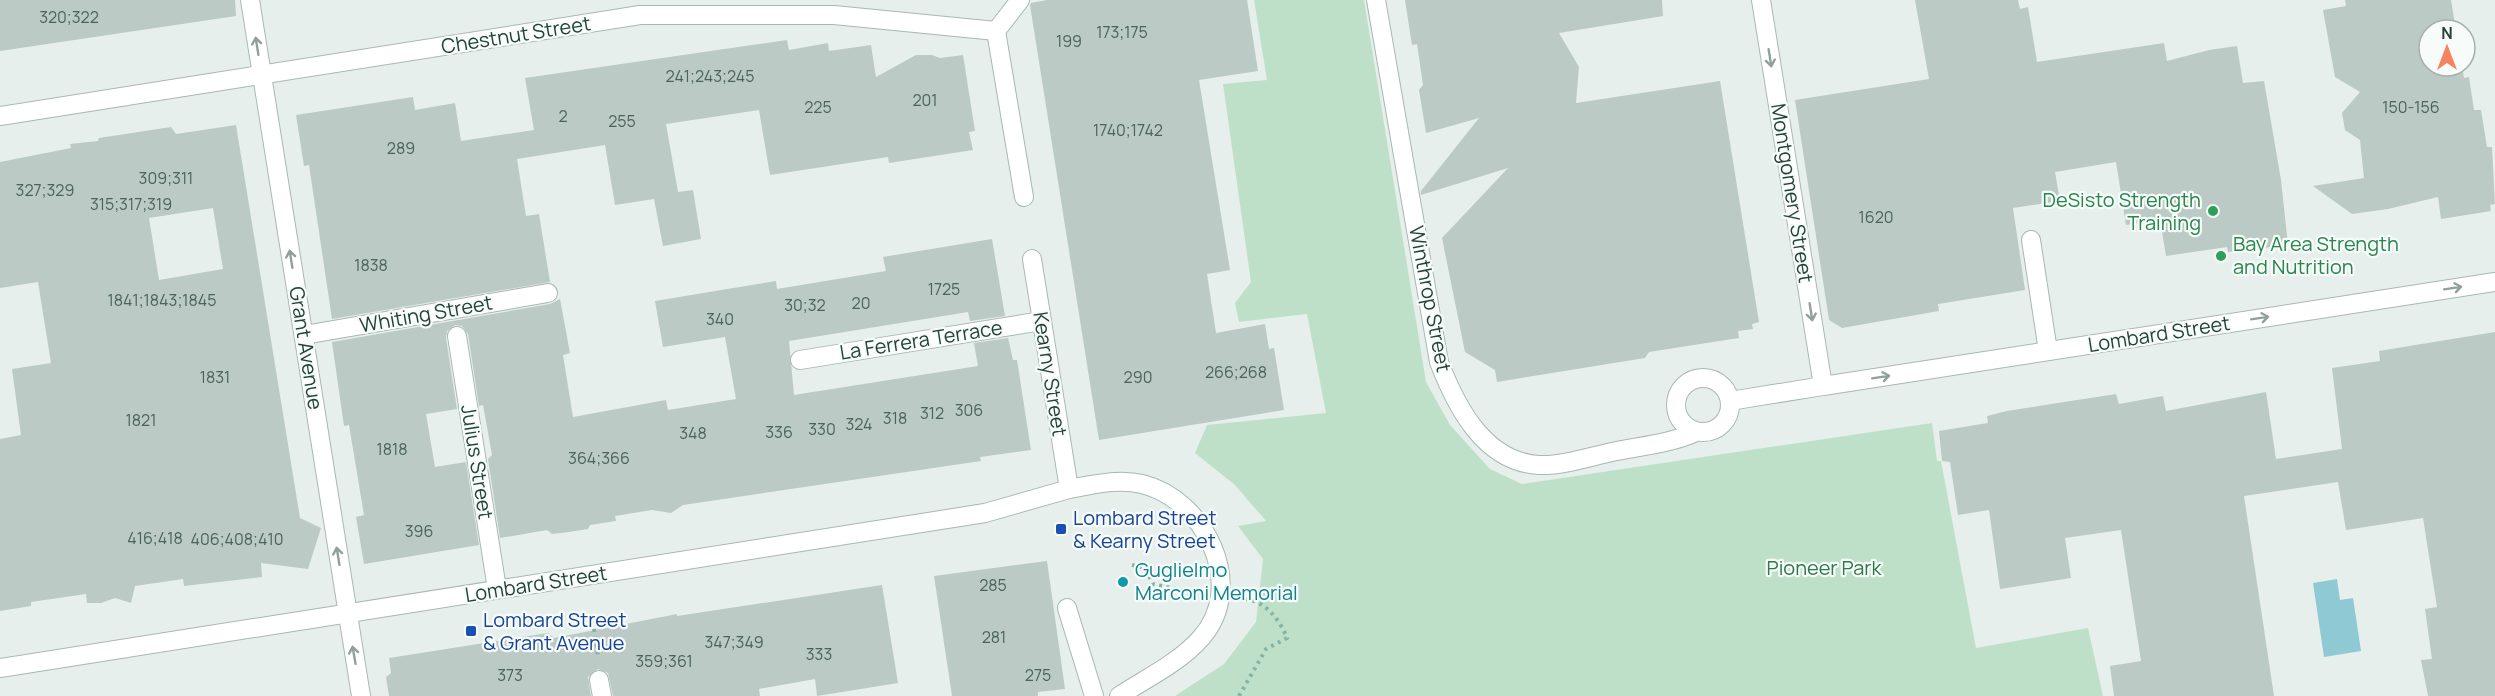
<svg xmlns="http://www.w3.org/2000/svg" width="2495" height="696" font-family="Manrope,sans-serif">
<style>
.green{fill:#bfe0c8}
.water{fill:#8ec9d4}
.building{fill:#bbcac4;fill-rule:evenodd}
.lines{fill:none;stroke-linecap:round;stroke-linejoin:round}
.lane-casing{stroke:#a8b8b2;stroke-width:20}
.street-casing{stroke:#a8b8b2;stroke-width:20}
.path{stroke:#86b3a5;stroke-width:4;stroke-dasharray:3 4.5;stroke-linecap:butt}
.lane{stroke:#fff;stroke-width:18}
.street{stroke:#fff;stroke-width:18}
.oneway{stroke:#92a09c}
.leisure-dot{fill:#2e9e5b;stroke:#f7fbf9;stroke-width:2}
.transit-dot{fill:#1a4fb4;stroke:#f7fbf9;stroke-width:2}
.culture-dot{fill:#0f9aa8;stroke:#f7fbf9;stroke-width:2}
.labels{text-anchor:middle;stroke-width:4.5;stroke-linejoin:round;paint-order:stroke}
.number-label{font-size:16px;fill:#4a645c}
.street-label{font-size:20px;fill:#24423a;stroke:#f7fbf9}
.leisure-label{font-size:20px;fill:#27864d;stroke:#f7fbf9;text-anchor:end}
.transit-label{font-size:20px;fill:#164399;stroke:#f7fbf9;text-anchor:start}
.park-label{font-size:20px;fill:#2d7a4b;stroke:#f7fbf9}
.culture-label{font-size:20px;fill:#0d838f;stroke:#f7fbf9;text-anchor:start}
</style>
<rect width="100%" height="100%" fill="#e6efeb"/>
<path class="green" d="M1254 0H1364L1426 382 1450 425 1490 469 1522 484 1932 423 1937 461H1941L1976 648 2088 628 2103 696H1175L1224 664 1256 622 1263 559 1238 526 1266 521 1235 485 1195 453 1207 425 1326 413 1307 314 1239 322 1235 303 1251 282 1223 84 1267 80Z"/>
<path class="water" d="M2337 579 2340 600 2353 598 2361 651 2324 657 2313 583Z"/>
<g class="building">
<path d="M0 0H235L236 16 0 51Z"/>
<path d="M1047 0H1247L1258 71 1199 80 1230 270 1207 274 1216 333 1265 324 1269 349 1274 348 1284 410 1099 440 1030 5 1031 3Z"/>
<path d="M1405 0H1662L1663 16 1559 33 1579 67 1576 103 1720 81 1759 322 1752 324 1753 329 1738 331 1739 338 1649 352 1645 358 1497 382 1495 370 1465 352 1442 238 1508 168 1421 195V191L1479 118 1426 133 1419 90 1423 85 1417 44 1412 45Z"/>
<path d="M1915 0H2018L2020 9 2028 7 2037 62 2164 43 2167 61 2209 50 2237 46 2243 83 2264 81 2281 180 2288 245 2228 252 2227 247 2166 256 2160 220 2126 225 2116 162 2055 172 2060 201 2013 208 2025 290 1938 304 1939 311 1842 328 1829 320 1795 100 1929 79Z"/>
<path d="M2345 0H2451L2456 30H2429V66H2462L2464 78 2469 77 2474 110H2481L2487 147H2492L2495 204 2490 205 2491 211 2441 219 2438 197 2388 209 2352 214 2313 186 2364 178 2360 140 2345 130 2342 113 2360 92 2335 77 2323 10 2346 6Z"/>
<path d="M787 40 789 50 828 43 829 51 871 45 876 77 916 55H932L940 58 963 55 975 131 969 132 973 150 889 163 888 157 770 175 759 110 666 124 678 192 693 190 701 239 663 246 654 199 615 205 605 145 517 159 526 216 539 214 550 282 332 319 309 165 304 166 296 115 413 97 415 110 455 103 461 141 534 130 525 78Z"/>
<path d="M236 125 300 518 321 528 308 569 261 563 262 577 184 586 183 579 135 586 131 603 115 598 101 603H87L86 594 31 602V606L0 611V439L21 435 12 369 51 363 38 282 0 288V162L71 148 70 144 98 141 99 138 171 127 176 134ZM213 208 223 269 159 280 149 218Z"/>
<path d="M992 239 1005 316 970 321 968 312 789 341 794 395 978 366 974 343 1008 338 1013 360H1017L1031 450 980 457 981 461 683 505 671 513 652 510 615 516 616 521 590 525 588 529 569 532 552 534 547 530 500 538 488 459 492 455 483 405 479 406 468 334 462 326 455 325 447 331 446 338 457 409 426 414 435 467 466 462 479 545 364 564 356 517 364 515 349 425 344 426 332 342 550 304 560 299 570 353 563 355 573 417 666 400 668 410 736 399 725 337 663 347 655 301 776 281 777 289 886 271 883 257Z"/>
<path d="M2495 332V696H2428L2421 660 2432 659 2425 609 2437 607 2423 518 2346 530 2338 482 2244 496 2274 696H2114L2110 666 2141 661 2121 530 2065 538 2071 578 2000 589 1989 510 1958 515 1950 462 1942 461 1939 431 1988 423 1987 416 2007 411 2116 394 2119 404 2163 396 2166 411 2266 392 2276 459 2342 449 2332 368 2380 361 2379 351Z"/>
<path d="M1047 561 1065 689 1038 692V696H952L934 576Z"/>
<path d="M882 585 898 683 817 696 815 679 759 689 760 696H613L608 673 598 669 588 677 591 696H389L386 677 391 673 389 658 548 633 554 638 677 614V616Z"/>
</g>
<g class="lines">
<g class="lane-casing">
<g id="lane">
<path d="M1376 0 1439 362C1456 406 1484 462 1539 465 1562 466 1589 457 1612 452 1641 446 1669 444 1696 432"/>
<path d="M996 31 1020 0"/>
<path d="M2031 240 2048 351"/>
<path d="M304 335 548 293"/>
<path d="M457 336 497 589"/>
<path d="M800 360 1042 321"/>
<circle cx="1703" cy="405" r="27"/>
<path d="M1730 401 1823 386"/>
<path d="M1069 489C1092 485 1118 478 1142 484 1204 499 1248 585 1201 638 1179 663 1145 679 1119 696"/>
<path d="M1067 608 1094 696"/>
<path d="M599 680 602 696"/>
</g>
</g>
<g class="street-casing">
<g id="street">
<path d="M250 0 361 696"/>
<path d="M1761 0 1823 386 2495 282"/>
<path d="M0 116 640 15H834L996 31 1024 197"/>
<path d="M0 668 985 513 1069 489 1032 259"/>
</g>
</g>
<g class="path">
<path d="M1132 565 1145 568 1153 584 1194 593"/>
<path d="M594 629 598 655"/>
<path d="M1239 696 1266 649 1287 638C1280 621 1267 602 1246 599"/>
</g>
<use href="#lane" class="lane"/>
<use href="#street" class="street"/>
</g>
<defs><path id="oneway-shaft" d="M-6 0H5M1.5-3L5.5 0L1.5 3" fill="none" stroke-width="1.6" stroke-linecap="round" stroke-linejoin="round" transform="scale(1.5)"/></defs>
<g class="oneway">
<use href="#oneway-shaft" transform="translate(257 46) rotate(-99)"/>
<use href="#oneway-shaft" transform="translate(1770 58) rotate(81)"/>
<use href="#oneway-shaft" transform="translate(291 259) rotate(-99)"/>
<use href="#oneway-shaft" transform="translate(2453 288) rotate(-9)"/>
<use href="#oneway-shaft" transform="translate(1811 312) rotate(81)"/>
<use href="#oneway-shaft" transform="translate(2260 318) rotate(-9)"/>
<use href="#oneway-shaft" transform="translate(1881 377) rotate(-9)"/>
<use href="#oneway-shaft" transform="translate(338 556) rotate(-99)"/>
<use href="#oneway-shaft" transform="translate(354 655) rotate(-100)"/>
</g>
<g class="leisure-dot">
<circle cx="2213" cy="211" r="6"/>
<circle cx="2221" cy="256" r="6"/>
</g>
<g class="transit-dot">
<rect x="1055" y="523" width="12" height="12" rx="3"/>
<rect x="465" y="625" width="12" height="12" rx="3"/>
</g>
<circle class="culture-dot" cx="1123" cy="582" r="6"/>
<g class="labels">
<g class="number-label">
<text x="69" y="23">320;322</text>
<text x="1122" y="38">173;175</text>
<text x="1069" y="47">199</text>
<text x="710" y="82">241;243;245</text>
<text x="925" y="106">201</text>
<text x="818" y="113">225</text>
<text x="2411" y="113">150-156</text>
<text x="563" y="122">2</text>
<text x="622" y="127">255</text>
<text x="1128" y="136">1740;1742</text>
<text x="401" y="154">289</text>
<text x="166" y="184">309;311</text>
<text x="45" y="196">327;329</text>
<text x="131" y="210">315;317;319</text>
<text x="1876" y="223">1620</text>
<text x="371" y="271">1838</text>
<text x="944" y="295">1725</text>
<text x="162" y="306">1841;1843;1845</text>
<text x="861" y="309">20</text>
<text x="805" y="311">30;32</text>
<text x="720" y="325">340</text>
<text x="1236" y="378">266;268</text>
<text x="215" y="383">1831</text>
<text x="1138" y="383">290</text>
<text x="969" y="416">306</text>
<text x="932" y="419">312</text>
<text x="895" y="424">318</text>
<text x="141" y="426">1821</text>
<text x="859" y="430">324</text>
<text x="822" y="435">330</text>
<text x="779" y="438">336</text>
<text x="693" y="439">348</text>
<text x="392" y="455">1818</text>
<text x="599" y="464">364;366</text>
<text x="419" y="537">396</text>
<text x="155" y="544">416;418</text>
<text x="237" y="545">406;408;410</text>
<text x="993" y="591">285</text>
<text x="994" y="643">281</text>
<text x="734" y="648">347;349</text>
<text x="819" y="660">333</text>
<text x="664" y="667">359;361</text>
<text x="510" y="681">373</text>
<text x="1038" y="681">275</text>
</g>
<g class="street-label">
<text transform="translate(516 35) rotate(-9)" y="7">Chestnut Street</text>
<text transform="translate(1792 193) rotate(81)" y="7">Montgomery Street</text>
<text transform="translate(1430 299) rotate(79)" y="7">Winthrop Street</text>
<text transform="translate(426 314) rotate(-10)" y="7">Whiting Street</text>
<text transform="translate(2159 334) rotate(-9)" y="7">Lombard Street</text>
<text transform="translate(921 340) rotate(-9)" y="7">La Ferrera Terrace</text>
<text transform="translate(306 348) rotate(81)" y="7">Grant Avenue</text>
<text transform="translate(1050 374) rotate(81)" y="7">Kearny Street</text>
<text transform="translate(477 462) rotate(81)" y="7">Julius Street</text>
<text transform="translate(536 584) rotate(-9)" y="7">Lombard Street</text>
</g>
<g class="leisure-label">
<text x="2201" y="207">DeSisto Strength<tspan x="2201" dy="23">Training</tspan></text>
<text x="2233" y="251" text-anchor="start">Bay Area Strength<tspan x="2233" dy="23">and Nutrition</tspan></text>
</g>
<g class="transit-label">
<text x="1073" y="525">Lombard Street<tspan x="1073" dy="23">&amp; Kearny Street</tspan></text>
<text x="483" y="627">Lombard Street<tspan x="483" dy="23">&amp; Grant Avenue</tspan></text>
</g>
<g class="park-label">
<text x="1824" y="575">Pioneer Park</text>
</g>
<g class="culture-label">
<text x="1135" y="577">Guglielmo<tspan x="1135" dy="23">Marconi Memorial</tspan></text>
</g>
</g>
<g transform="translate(2447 48)"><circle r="28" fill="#f7fbf9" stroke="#a3b1ad" stroke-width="1.5"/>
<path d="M0-4.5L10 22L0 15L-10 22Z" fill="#f4845f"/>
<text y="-9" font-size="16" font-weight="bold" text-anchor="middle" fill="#24423a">N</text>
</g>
</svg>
